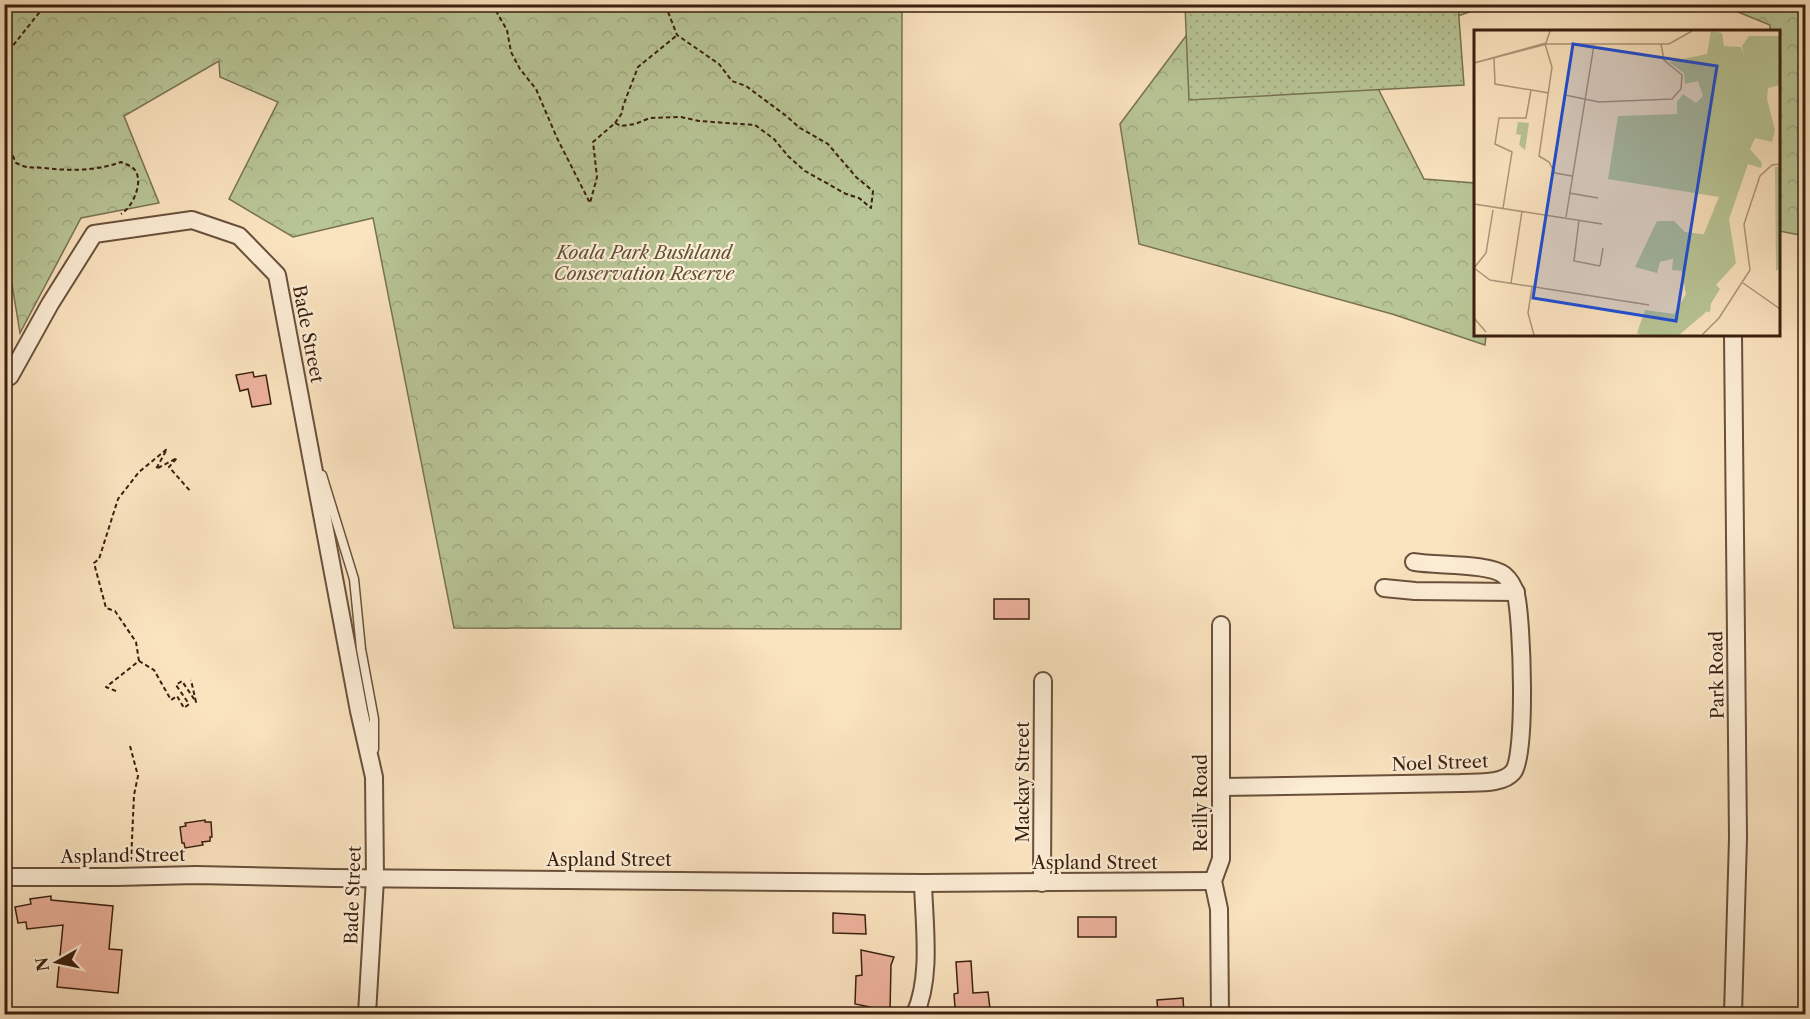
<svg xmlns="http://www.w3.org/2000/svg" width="1810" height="1019" font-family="'Libre Caslon Text',serif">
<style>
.forest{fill:url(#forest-crowns);stroke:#797252;stroke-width:1.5}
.park{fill:url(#park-dots);stroke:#797252;stroke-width:1.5}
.building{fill:#eeb29d;stroke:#3a1f0f;stroke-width:1.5}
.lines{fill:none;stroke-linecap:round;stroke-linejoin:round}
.lane-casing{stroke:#6a503b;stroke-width:11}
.street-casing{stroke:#6a503b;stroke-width:20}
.path{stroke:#3a1f0f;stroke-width:2;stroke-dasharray:4.5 3;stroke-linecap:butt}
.lane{stroke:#fcedd5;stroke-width:8}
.street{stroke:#fcedd5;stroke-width:16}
.labels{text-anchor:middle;stroke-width:4.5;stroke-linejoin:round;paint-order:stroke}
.park-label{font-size:18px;font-style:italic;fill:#605138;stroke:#fcedd5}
.street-label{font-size:18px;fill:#3a1f0f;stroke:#fcedd5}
.inset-road{fill:none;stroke:#ad9579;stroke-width:1.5}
.view{fill:#1d4ed8;fill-opacity:0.15;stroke:#1d4ed8;stroke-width:3}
.inset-edge{fill:none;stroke:#3a1f0f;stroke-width:3}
</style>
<defs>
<pattern id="forest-crowns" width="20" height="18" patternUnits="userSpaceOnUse" patternTransform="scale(1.5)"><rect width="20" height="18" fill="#b8c596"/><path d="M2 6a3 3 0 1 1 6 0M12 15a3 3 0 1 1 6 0" fill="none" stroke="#9fa980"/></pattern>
<pattern id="park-dots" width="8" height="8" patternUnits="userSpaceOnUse" patternTransform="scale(1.5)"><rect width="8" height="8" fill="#b8c596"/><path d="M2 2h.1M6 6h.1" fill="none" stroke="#9fa980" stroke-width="1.8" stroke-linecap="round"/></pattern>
</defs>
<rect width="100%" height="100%" fill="#fae3bf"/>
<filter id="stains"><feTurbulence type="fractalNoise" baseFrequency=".00333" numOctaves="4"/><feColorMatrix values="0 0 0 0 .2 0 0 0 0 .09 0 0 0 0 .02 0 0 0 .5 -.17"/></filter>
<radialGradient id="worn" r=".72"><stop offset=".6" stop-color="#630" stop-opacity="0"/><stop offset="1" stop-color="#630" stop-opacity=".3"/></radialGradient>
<g class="forest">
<path d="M4 5H902L901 629 454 628 373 218 293 237 229 199 278 102 220 77 219 61 124 116 159 203 81 218 20 333 4 236Z"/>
<path d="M1207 5H1489L1359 51 1424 179 1475 183 1476 334 1486 335 1485 345 1392 314 1139 244 1120 124 1207 8Z"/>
<path d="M1721 5H1805V236L1779 231 1778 32 1770 31V25Z"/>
</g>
<path class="park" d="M1185 5H1458L1464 85 1189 100Z"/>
<g class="building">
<path d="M253 372 254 377 266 375 271 404 252 407 248 389 240 391 236 375Z"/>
<rect x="994" y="599" width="35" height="20"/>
<path d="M205 820V822H211L212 837H210V841L202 842 203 845 185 848 184 843H182L180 827 186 826 185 823Z"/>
<path d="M51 896V900L113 906 109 949 122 950 118 993 57 987 63 925 27 929 26 922 18 923 15 907 31 904 30 899Z"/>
<path d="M833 913 865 915 866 934 833 933Z"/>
<rect x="1078" y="917" width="38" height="20"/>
<path d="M861 950 894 957 891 965 890 1011 855 1004 856 976 862 975Z"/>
<path d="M971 961 973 993 988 992 990 1009 980 1011V1014H960V1008L955 1007 954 994 958 993 956 962Z"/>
<path d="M1183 998 1184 1014H1158L1157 1000Z"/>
</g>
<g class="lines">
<g class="lane-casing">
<path id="lane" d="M322 475 354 579 361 649 374 719V749"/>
</g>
<g class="street-casing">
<g id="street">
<path d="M1733 334 1738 838 1733 1014"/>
<path d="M4 380 10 376 50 304 94 234 192 220 239 236 277 275 359 711 374 777 375 879 367 1014"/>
<path d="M1384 588 1415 591 1516 592"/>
<path d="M1221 787 1461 783C1476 782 1502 785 1513 772 1527 756 1522 619 1516 595 1514 587 1510 580 1504 575 1489 563 1436 566 1414 562"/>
<path d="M4 877H116L196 875 332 878 923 883 1213 881"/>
<path d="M1042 883 1043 681"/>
<path d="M915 1014C932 977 924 923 923 883"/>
<path d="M1220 1014 1219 909 1213 881 1221 859V625"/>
</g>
</g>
<g class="path">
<path d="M492 4 507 30 511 52 520 69 536 89 557 138 590 203 597 177 593 142 615 123 621 126 635 124 650 118 681 117 699 121 755 125 774 139 788 156 805 171 846 194 859 198 871 208 873 191 856 177 828 144 800 128 785 115 746 86 732 81 719 64 677 35 665 4"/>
<path d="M4 57 46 4"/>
<path d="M615 123 622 113 623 106 638 67 676 36"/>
<path d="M4 127 7 143 16 163C31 170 30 166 44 168 70 171 96 171 121 162 125 164 132 166 134 169 145 181 132 208 121 214"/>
<path d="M139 661 136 642 115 611 106 608 94 563 99 559 118 499 139 472 167 449 156 469 177 458 169 467 191 492"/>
<path d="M116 691 106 687 139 661 154 670 171 700 177 696 184 708 189 704 176 685 182 681 196 702 191 680"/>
<path d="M130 746 138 776 134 795 131 862"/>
</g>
<use href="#lane" class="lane"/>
<use href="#street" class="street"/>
</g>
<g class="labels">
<g class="park-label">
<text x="644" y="259">Koala Park Bushland<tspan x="644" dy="21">Conservation Reserve</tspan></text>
</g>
<g class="street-label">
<text transform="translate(308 334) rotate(79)" y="6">Bade Street</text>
<text transform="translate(1717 675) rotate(-91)" y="6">Park Road</text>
<text transform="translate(1440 763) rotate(-2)" y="6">Noel Street</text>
<text transform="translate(1023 782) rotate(-90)" y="6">Mackay Street</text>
<text transform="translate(1201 803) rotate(-90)" y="6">Reilly Road</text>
<text transform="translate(123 856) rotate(-1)" y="6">Aspland Street</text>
<text x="609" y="866">Aspland Street</text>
<text x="1095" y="869">Aspland Street</text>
<text transform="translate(353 895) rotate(-88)" y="6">Bade Street</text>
</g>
</g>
<g transform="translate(1474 30)">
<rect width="306" height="306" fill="#fae3bf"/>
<path d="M237 1 248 3 250 16 267 17 270 26 268 16 275 6H306V55L294 58 293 69 301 100 298 112 281 108 276 119 288 133 287 138 274 134 255 189 262 233 242 255 246 259 231 283 205 305H168L163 303 171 280 200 284 212 264 205 227 186 232 183 243 161 237 183 191H200L215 206H229L245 167 134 149 144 86 203 84V72L209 64 222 73 229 66 224 51 211 54 210 43 195 32 233 24ZM306 136V238L302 241 301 137Z" fill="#b8c596"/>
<path d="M44 92 55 93 51 120 45 115 47 105 42 104ZM202 201 245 206 236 282 216 280 221 242 198 240Z" fill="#b8c596"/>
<path class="inset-road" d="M71 14 78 37 65 126 75 132 81 143 98 146M20 28 21 54 75 63M0 33 73 14H195L218 1M0 33 72 13 76 1M91 65 125 72 198 69 207 59 208 45 190 30 187 14M95 163 124 168M0 174 128 194M29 178 38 122 21 114 25 88H52L57 60M92 187 120 15M105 190 100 231 126 236M126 236 129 218M0 238 16 250 175 275M0 238 12 223 19 180M37 253 48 181M269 253 306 279M58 257 54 283 60 305M0 288 12 302M228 305 245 288 276 240 270 194 286 146 298 135 306 134"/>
<path class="view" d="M99 14 243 36 202 291 59 268Z"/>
<rect width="306" height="306" class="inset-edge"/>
</g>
<rect width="1810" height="1019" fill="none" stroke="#fae3bf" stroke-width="24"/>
<rect x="6" y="6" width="1798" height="1007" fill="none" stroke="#3a1f0f" stroke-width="3"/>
<rect x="12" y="12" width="1786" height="995" fill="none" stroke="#3a1f0f" stroke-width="1.5"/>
<g transform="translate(57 962) rotate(261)" stroke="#fcedd5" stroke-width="4.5" paint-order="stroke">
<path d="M0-4.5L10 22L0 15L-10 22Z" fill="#3a1f0f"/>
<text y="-9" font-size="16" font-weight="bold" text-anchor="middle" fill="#3a1f0f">N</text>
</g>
<rect width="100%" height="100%" filter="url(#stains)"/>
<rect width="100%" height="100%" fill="url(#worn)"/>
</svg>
